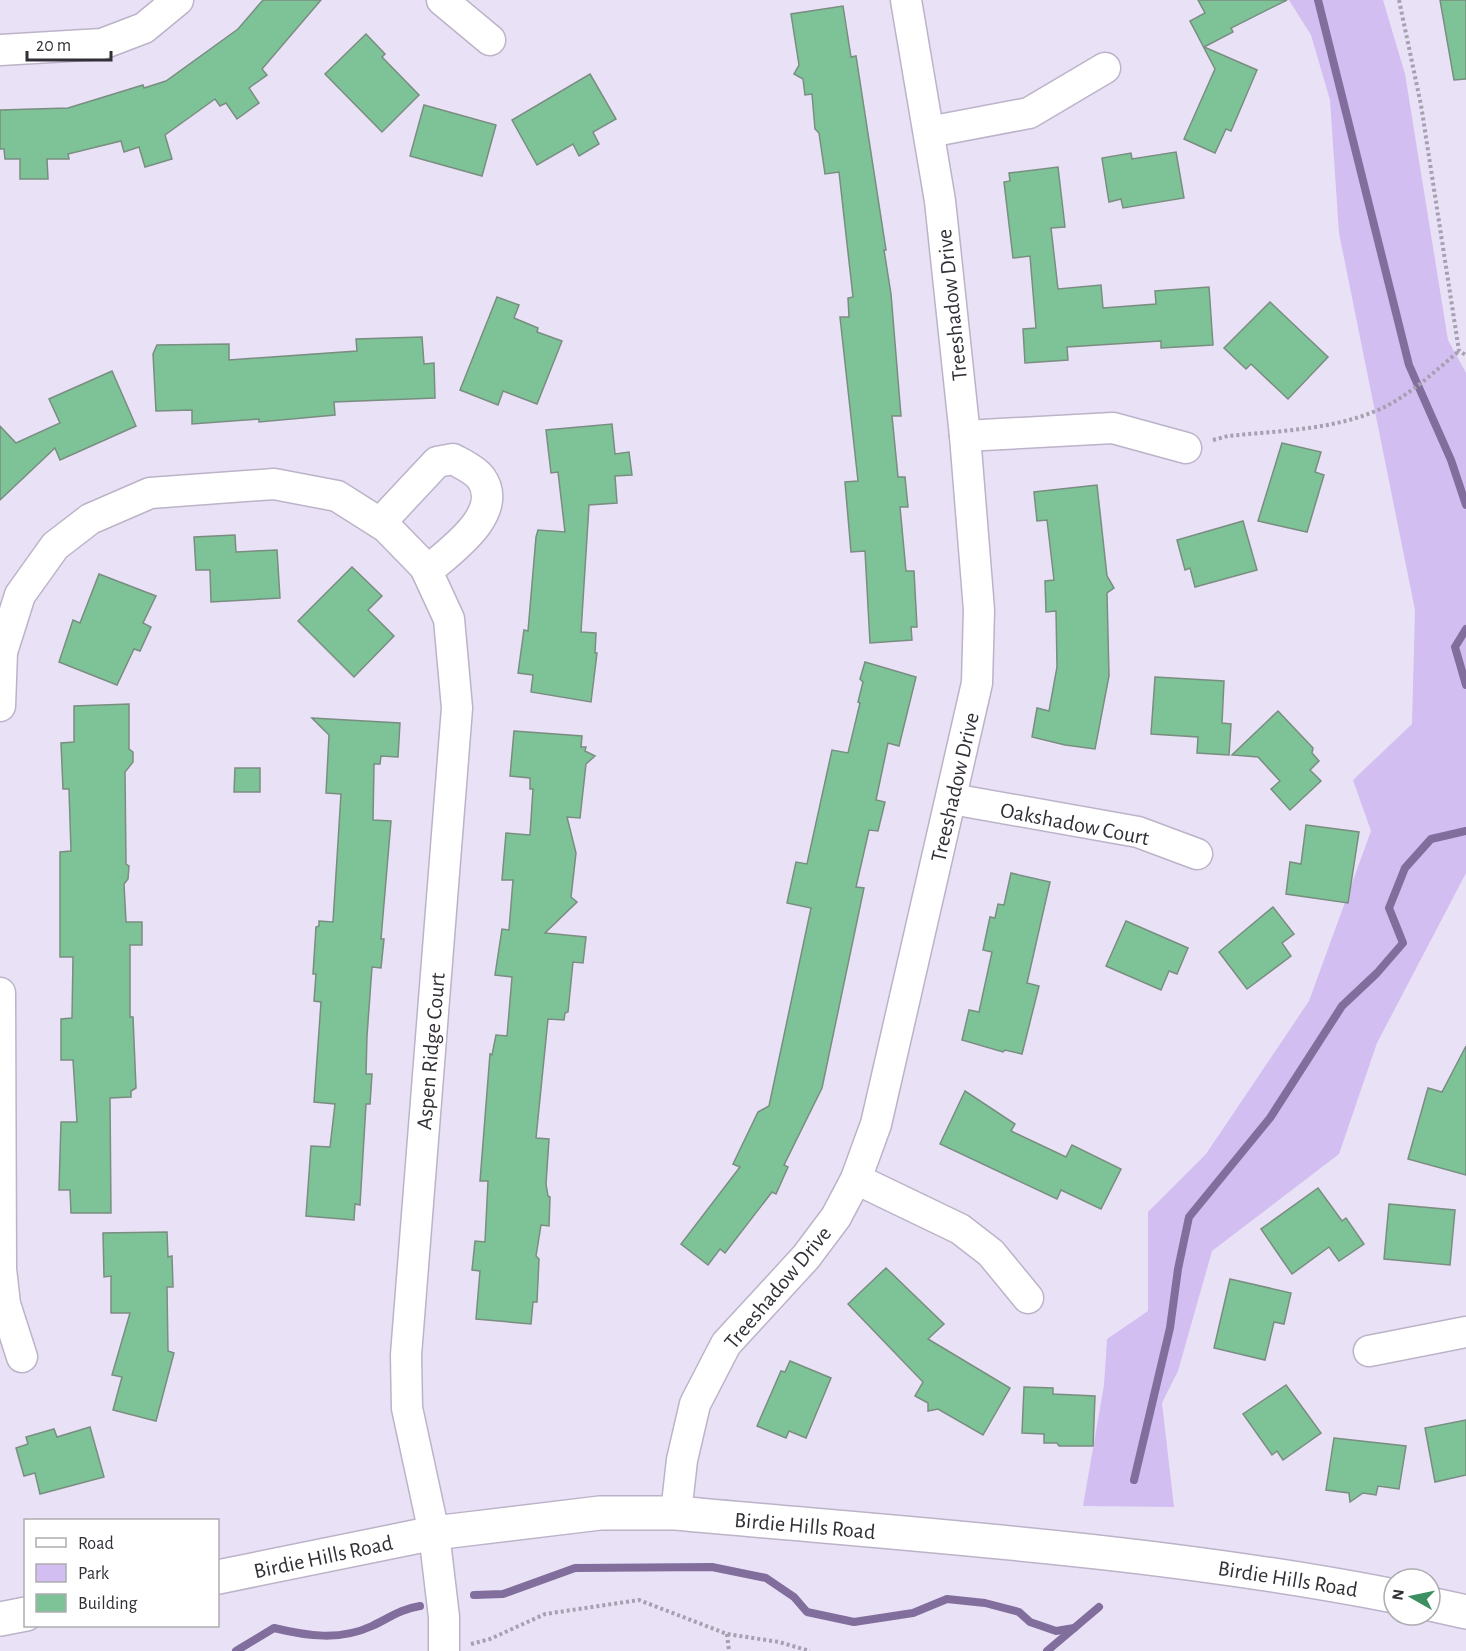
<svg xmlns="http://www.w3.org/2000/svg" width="1466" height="1651" font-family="'Alegreya Sans',sans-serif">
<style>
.green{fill:#d2bef0}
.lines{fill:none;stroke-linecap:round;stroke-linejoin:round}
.stream{stroke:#816e9c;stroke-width:8}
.building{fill:#7ec398;stroke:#798d80;stroke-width:1.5}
.street-casing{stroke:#bcb3c8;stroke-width:33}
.secondary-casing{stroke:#bcb3c8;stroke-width:36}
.path{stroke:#a6a0b0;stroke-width:4;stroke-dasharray:3 3;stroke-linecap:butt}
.street{stroke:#fff;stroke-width:30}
.secondary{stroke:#fff;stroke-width:33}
.labels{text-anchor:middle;stroke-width:6;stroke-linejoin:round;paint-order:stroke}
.street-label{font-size:22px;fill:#322f37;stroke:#fff}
</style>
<rect width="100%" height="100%" fill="#e9e1f6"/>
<path class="green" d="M1289 0H1383L1405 74 1448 340 1466 373V873L1377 1043 1339 1154 1212 1251 1178 1371 1162 1403 1174 1507 1083 1506 1104 1385 1107 1339 1148 1311V1212L1206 1154 1309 1001 1371 831 1353 780 1412 724 1415 610 1339 233 1330 100 1311 35Z"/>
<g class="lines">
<g class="stream">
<path d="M1318 0 1409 365 1451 460 1466 505"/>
<path d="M1466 629 1455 647 1466 685"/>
<path d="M1134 1480 1170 1328 1178 1269 1189 1217 1270 1118 1342 1006 1377 973 1403 943 1389 908 1405 868 1431 839 1466 831"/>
<path d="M474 1595 503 1594 575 1568 712 1567 766 1578 794 1597 807 1612 854 1622 913 1613 947 1599 985 1603 1019 1612 1030 1622 1056 1631 1074 1628"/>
<path d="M236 1651 274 1628C307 1636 340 1641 372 1626 389 1618 401 1609 420 1606"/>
<path d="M1047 1651 1099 1607"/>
</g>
</g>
<g class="building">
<path d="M263 0H321L262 69 267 75 249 88 259 103 237 119 226 103 220 106 215 99 165 135 172 159 145 167 139 147 124 152 121 141 68 154 69 159H47L48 179H20V159H5L4 149H0V110L68 108 143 85 144 88 166 81 238 29Z"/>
<path d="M1198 0H1287L1231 28 1233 32 1204 47 1257 70 1231 131 1226 129 1215 153 1184 139 1215 69 1190 21 1205 13Z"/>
<path d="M1440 0H1466V79L1454 80Z"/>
<path d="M843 6 851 57 856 56 886 250H884L891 294 901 416H892L898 477H905L908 507H900L906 571H914L917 627H911L912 640 870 643 865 551 851 552 845 482 858 481 840 317H849L848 298 853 297 839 172 825 174 819 133 815 129 812 94 805 95 803 79 794 74 799 65 791 14Z"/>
<path d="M366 34 385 54 382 57 419 95 382 132 325 74Z"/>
<path d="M590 74 616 119 593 132 599 144 579 156 573 144 537 165 512 120Z"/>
<path d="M424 105 496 125 482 176 410 156Z"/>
<path d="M1176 152 1184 198 1123 208 1121 199 1109 202 1102 158 1131 153 1132 159Z"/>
<path d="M1058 167 1065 227 1051 228 1058 289 1101 285 1103 308 1156 304 1155 291 1209 287 1213 345 1161 348V341L1067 347 1068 360 1025 363 1023 329 1036 328 1030 256 1013 258 1004 182 1010 181 1009 173Z"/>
<path d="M497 297 519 305 514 318 538 328 537 332 562 341 537 404 503 391 498 405 460 390Z"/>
<path d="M1270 302 1328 357 1288 399 1251 364 1246 369 1224 348Z"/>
<path d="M422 337 424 364 434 363 435 398 334 402 335 415 259 422V419L192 424V410L156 411 153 354 157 345 229 344V360L357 351 356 339Z"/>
<path d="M112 371 136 426 60 460 55 448 0 500V426L16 443 60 423 49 399Z"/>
<path d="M612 424 615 454 629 452 632 475 615 476 617 503 589 505 581 632 596 633 595 653H597L591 702 531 692 533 675 518 673 524 630 528 631 536 537 538 530 565 532 558 472 551 473 546 430Z"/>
<path d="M1282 443 1321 452 1315 472 1324 475 1307 532 1258 521Z"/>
<path d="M1097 485 1107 576 1114 588 1107 593 1109 676 1095 749 1065 745 1032 737 1037 708 1049 711 1057 667 1056 611 1046 612 1045 581 1054 580 1047 520 1037 521 1034 492Z"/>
<path d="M1243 521 1257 570 1195 587 1190 568 1185 570 1177 540Z"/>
<path d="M235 535 236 552 277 550 280 598 211 602 210 570H196L194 537Z"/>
<path d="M352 567 382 596 368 610 394 636 354 677 298 621Z"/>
<path d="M99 574 156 596 143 623 151 627 140 651 134 649 117 685 59 662 73 620 80 623Z"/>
<path d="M865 662 916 677 899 746 888 743 876 800 885 802 878 831 869 830 856 887 864 888 822 1088 784 1165 788 1167 776 1194 772 1192 725 1253 720 1249 708 1265 681 1244 740 1167 733 1164 758 1112 769 1106 811 908 787 903 796 862 807 864 832 750 848 753 860 703 858 702 863 682 860 679Z"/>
<path d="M1155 677 1224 681 1222 723 1231 724 1229 755 1197 753 1198 737 1151 734Z"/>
<path d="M129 704V749L133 752V762L125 772 126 864 129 866 128 879 124 884 126 922H142V945H130V1017H133L136 1088 131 1091V1097L110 1098 111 1213H71L70 1190H59L61 1122H77L73 1060H61V1019L72 1018 73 957H60V852L71 851 69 789H63L61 743 74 742V706Z"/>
<path d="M1278 711 1313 748 1312 753 1319 761 1310 770 1321 781 1290 810 1271 789 1280 781 1258 757 1232 755Z"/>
<path d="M312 718 400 723 398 757 381 756 380 764H374L373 820 391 821 381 939H384L381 968 372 967 367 1036 366 1074H372L370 1104H366L360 1205 355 1204 354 1220 306 1216 311 1146 330 1147 335 1104 314 1102 321 1002 314 1001 316 974H313L316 927 319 926V921L333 922 341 794 326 793 329 735Z"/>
<path d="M514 731 582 736 581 747H586L585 751 595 756 586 764 580 818 567 817 576 853 571 897 577 902 545 933 586 937 583 963 573 962 568 1012 565 1013 564 1020 548 1019 536 1138 549 1139 546 1184 548 1196 550 1197 549 1226 541 1225 536 1256 539 1259 537 1302H533L531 1324 476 1319 480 1271 472 1270 475 1241 485 1242 488 1181H480L490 1054 492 1055 496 1035 507 1036 512 977 495 975 502 929 509 930 513 880H502L506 833 530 835 533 789H530V778L510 776Z"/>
<path d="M235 768H260V792H234Z"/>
<path d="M1306 825 1359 832 1348 903 1286 894 1290 862 1301 864Z"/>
<path d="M1011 873 1050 882 1027 983 1039 986 1022 1054 1005 1050 1003 1052 962 1040 969 1010 979 1012 992 952 983 950 990 917 995 918 998 904 1004 905Z"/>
<path d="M1273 907 1294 934 1282 943 1291 956 1247 989 1219 952Z"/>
<path d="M1126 921 1188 948 1177 974 1169 971 1161 990 1106 966Z"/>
<path d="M1466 1046V1175L1408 1159 1428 1088 1442 1092Z"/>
<path d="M965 1091 1015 1124 1011 1131 1066 1157 1072 1145 1121 1169 1101 1209 1061 1190 1057 1199 940 1144Z"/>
<path d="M1318 1188 1342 1221 1346 1218 1364 1244 1339 1261 1329 1247 1292 1274 1261 1229Z"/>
<path d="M1389 1204 1455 1210 1450 1265 1384 1259Z"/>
<path d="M167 1232 168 1257 172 1256 173 1287H167L168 1351 174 1353 156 1421 113 1410 122 1377 112 1375 130 1313H111V1276L104 1277 103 1233Z"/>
<path d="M886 1268 944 1324 928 1339 1010 1388 983 1435 938 1409 928 1411V1403L915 1396 923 1382 848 1304Z"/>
<path d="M1230 1279 1291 1293 1284 1324 1274 1322 1265 1360 1214 1348Z"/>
<path d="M790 1361 831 1378 806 1438 789 1431 786 1438 757 1426 781 1371 785 1372Z"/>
<path d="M1286 1385 1321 1433 1283 1460 1277 1451 1272 1455 1243 1414Z"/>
<path d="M1024 1387 1053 1388V1394L1095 1396 1093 1446H1059L1057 1443H1044V1434L1022 1433Z"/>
<path d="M1466 1420V1475L1435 1482 1425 1428Z"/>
<path d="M90 1427 104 1477 40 1494 35 1473 24 1476 16 1448 28 1444 26 1437 54 1429 57 1437Z"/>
<path d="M1334 1438 1406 1446 1399 1489 1378 1486 1376 1495 1363 1493 1350 1502 1349 1493 1326 1490Z"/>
</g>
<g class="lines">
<g class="street-casing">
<g id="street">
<path d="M442 0 490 40"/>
<path d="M0 50 102 44 144 28 178 0"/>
<path d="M929 132 1029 113 1105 68"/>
<path d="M965 436 1113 428 1186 448"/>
<path d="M380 523 437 462 453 459C462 464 475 470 481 478 506 513 449 552 427 571"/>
<path d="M0 706 2 652 20 595 55 546 90 519 150 493 274 484 337 496 386 527 425 567 449 619 457 708 406 1355 407 1408 434 1533 444 1617V1651"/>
<path d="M952 799 1138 832 1197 854"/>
<path d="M0 993 1 1269 5 1304 22 1357"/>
<path d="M856 1179 960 1229 991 1253 1028 1298"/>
<path d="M1369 1351 1466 1332"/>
<path d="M676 1513 682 1460 695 1404 726 1344 806 1257 836 1217 856 1179 876 1124 977 683 979 610 965 436 940 201 906 0"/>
</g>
</g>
<g class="secondary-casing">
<g id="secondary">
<path d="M218 1577 434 1533 600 1513H676C915 1535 1159 1550 1394 1596"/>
<path d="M1430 1604 1466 1612"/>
<path d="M0 1619 26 1614"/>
</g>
</g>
<g class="path">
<path d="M1399 0 1421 105 1459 351 1466 355"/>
<path d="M1213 440 1228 436C1276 431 1329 430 1373 412 1405 400 1434 372 1459 351"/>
<path d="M727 1634 729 1651"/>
<path d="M471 1644 490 1639 545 1614 639 1600 727 1634 779 1642 810 1651"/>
</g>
<use href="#street" class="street"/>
<use href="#secondary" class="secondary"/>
</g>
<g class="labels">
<g class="street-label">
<text transform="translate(951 305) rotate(-96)" y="8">Treeshadow Drive</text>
<text transform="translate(954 787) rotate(-77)" y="8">Treeshadow Drive</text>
<text transform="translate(1075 823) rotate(11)" y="8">Oakshadow Court</text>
<text transform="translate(430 1051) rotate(-85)" y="8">Aspen Ridge Court</text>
<text transform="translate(777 1287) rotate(-50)" y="8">Treeshadow Drive</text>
<text transform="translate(805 1525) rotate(5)" y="8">Birdie Hills Road</text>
<text transform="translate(323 1556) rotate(-12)" y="8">Birdie Hills Road</text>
<text transform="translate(1288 1578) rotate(9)" y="8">Birdie Hills Road</text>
</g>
</g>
<rect x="24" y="1519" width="195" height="108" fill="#ffffff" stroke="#adacaf" stroke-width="1.5"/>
<rect x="36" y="1538" width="30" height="9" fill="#ffffff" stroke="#adacaf" stroke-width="1.5"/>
<text x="78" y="1549" font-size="18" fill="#322f37">Road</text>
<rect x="36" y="1564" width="30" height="18" fill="#d2bef0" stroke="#adacaf" stroke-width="1.5"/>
<text x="78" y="1579" font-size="18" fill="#322f37">Park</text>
<rect x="36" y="1594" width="30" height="18" fill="#7ec398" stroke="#adacaf" stroke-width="1.5"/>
<text x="78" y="1609" font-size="18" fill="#322f37">Building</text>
<g transform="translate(1412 1597) rotate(279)"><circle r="28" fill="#ffffff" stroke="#adacaf" stroke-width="1.5"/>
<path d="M0-4.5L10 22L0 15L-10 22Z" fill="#3c8f60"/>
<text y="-9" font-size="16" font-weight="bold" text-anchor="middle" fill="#322f37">N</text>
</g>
<path d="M27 51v9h84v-9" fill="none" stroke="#322f37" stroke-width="3"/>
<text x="36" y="51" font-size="18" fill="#322f37" stroke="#ffffff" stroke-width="4.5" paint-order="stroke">20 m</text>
</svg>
